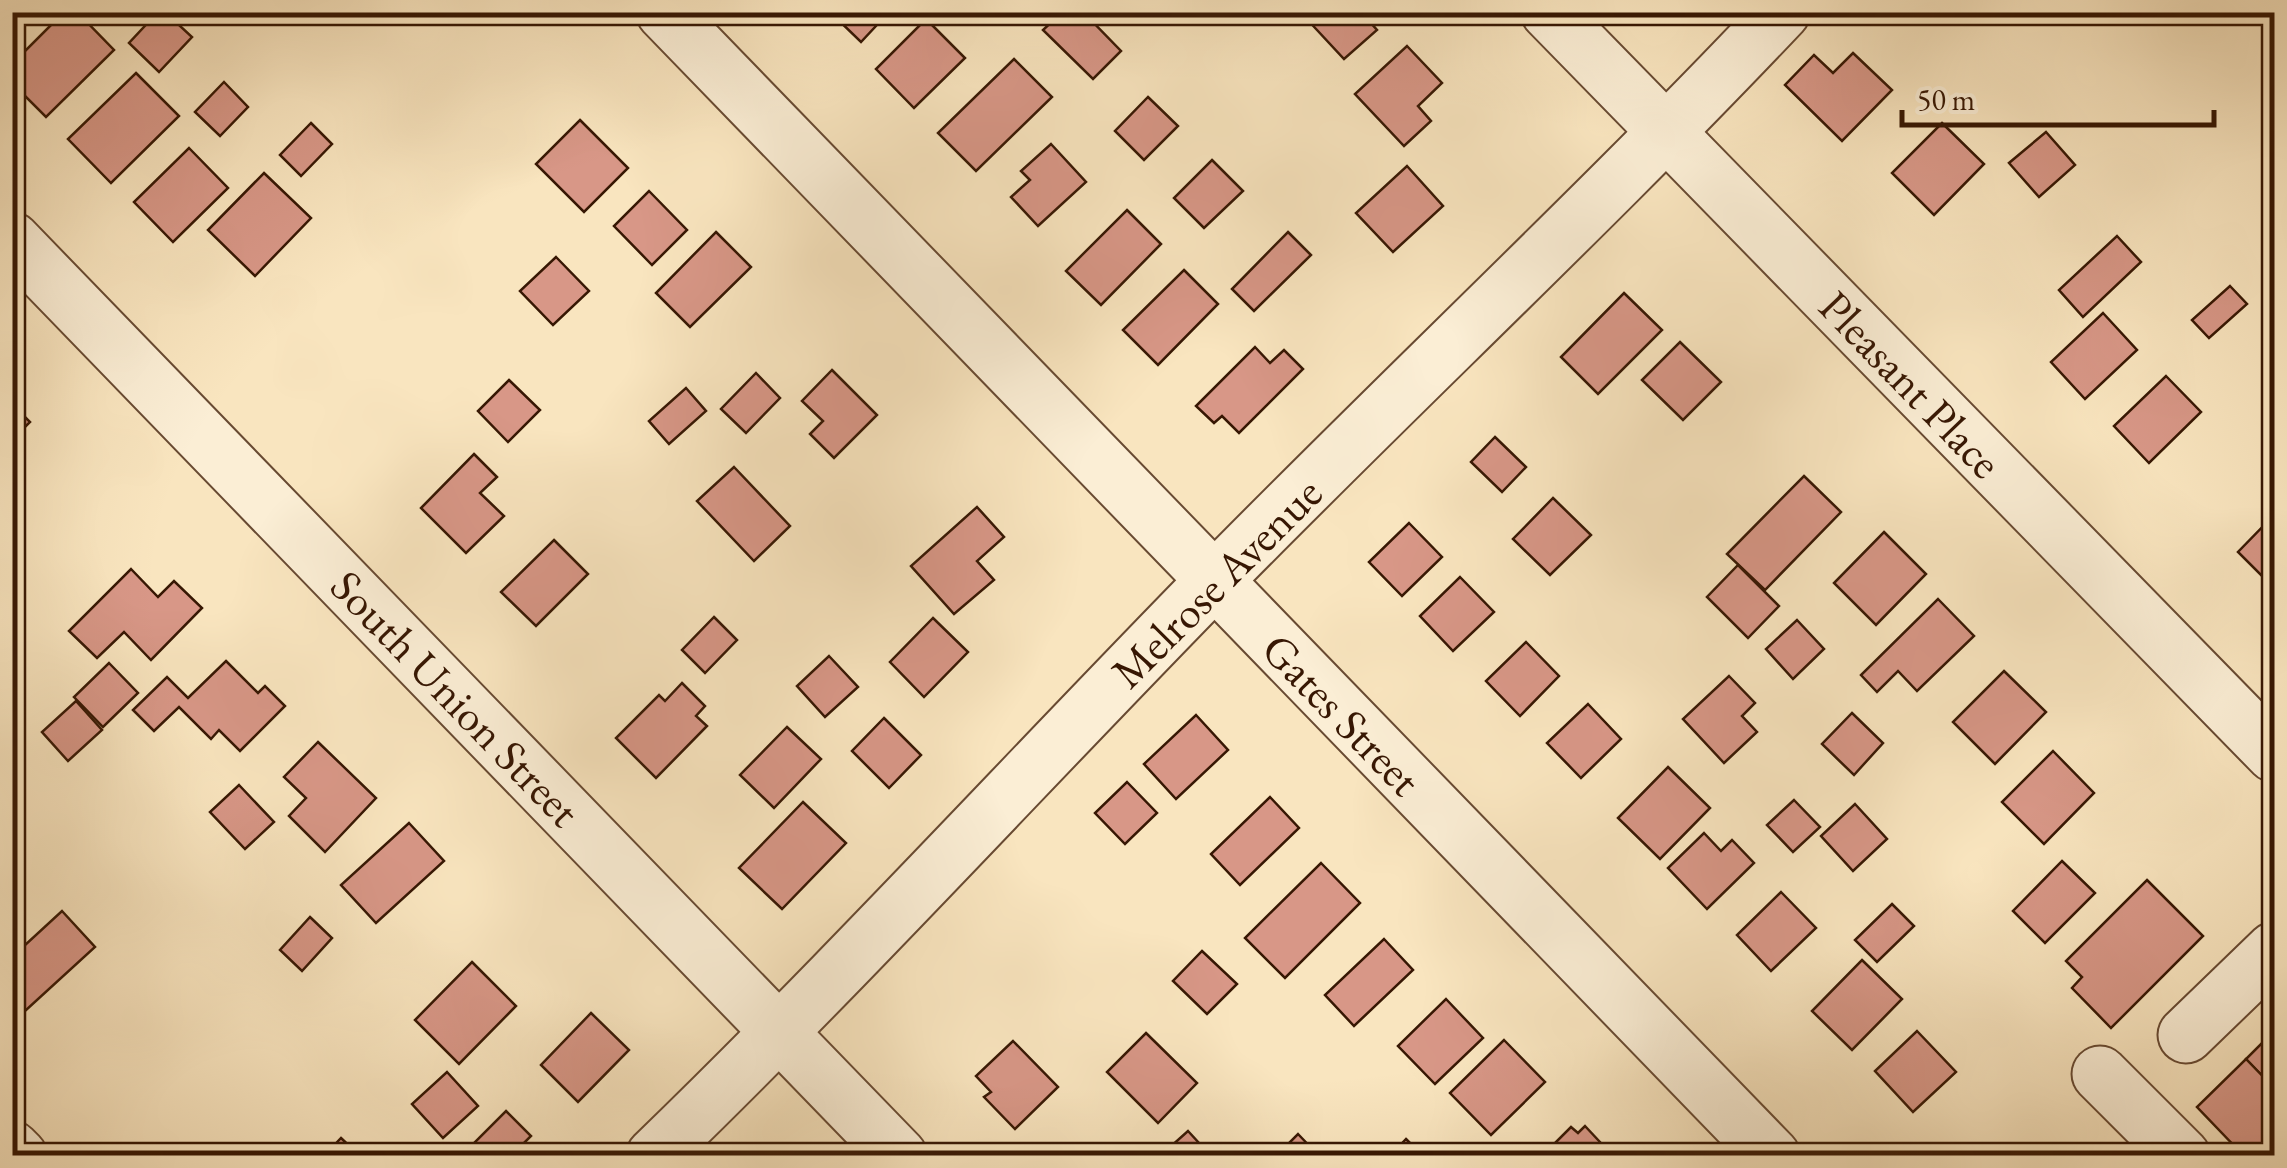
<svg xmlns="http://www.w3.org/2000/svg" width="2287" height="1168" font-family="'EB Garamond',serif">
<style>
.building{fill:#d89787;stroke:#371703;stroke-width:2.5}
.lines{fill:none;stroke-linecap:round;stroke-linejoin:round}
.minor-casing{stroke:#684a32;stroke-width:59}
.minor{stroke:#fbeed5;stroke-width:55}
.labels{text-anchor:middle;stroke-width:9;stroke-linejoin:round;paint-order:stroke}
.street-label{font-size:45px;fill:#371703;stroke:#fbeed5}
</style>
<rect width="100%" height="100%" fill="#f9e5bf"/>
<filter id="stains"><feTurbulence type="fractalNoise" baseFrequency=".002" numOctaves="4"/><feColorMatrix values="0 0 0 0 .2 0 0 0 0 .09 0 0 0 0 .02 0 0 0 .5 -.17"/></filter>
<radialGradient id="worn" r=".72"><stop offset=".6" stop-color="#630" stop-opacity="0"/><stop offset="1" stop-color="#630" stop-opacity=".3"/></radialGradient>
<g class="building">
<path d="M64 12H77L114 50 46 117 12 83V64Z"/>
<path d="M158 12H165L192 37 159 72 129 43Z"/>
<path d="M830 12H889L861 42Z"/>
<path d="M1062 12H1083L1121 51 1093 79 1043 30Z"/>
<path d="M1307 12H1361L1377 30 1344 59 1304 16Z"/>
<path d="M926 19 965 58 914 108 876 69Z"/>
<path d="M1407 46 1442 83 1418 106 1431 121 1404 146 1355 94Z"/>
<path d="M1853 53 1892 90 1842 141 1785 85 1814 55 1833 73Z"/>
<path d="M1014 59 1052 97 976 171 938 133Z"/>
<path d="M136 73 179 116 111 183 68 139Z"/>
<path d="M224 82 248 107 220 136 195 112Z"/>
<path d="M1148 97 1178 126 1144 160 1115 131Z"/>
<path d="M580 120 628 168 584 212 536 164Z"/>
<path d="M311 123 332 144 301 176 280 155Z"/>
<path d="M1942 123 1984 164 1934 215 1892 173Z"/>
<path d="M2046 132 2075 165 2039 197 2009 163Z"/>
<path d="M1051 144 1086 182 1038 226 1011 197 1030 180 1021 171Z"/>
<path d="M189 148 228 188 173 242 134 202Z"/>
<path d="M1212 160 1243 191 1204 228 1174 198Z"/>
<path d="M1407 166 1443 206 1393 252 1356 213Z"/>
<path d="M264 173 311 218 255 276 208 230Z"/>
<path d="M649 191 687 230 652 265 614 226Z"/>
<path d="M1127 210 1161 244 1101 305 1066 271Z"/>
<path d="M716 232 751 267 690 327 656 293Z"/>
<path d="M1288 232 1311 255 1254 311 1232 289Z"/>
<path d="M2117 236 2141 262 2083 317 2059 290Z"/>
<path d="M556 257 589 291 553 325 520 291Z"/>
<path d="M1184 270 1218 304 1158 365 1123 330Z"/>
<path d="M2230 286 2247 304 2209 338 2192 320Z"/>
<path d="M1624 293 1662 330 1598 394 1561 357Z"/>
<path d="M2103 313 2137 350 2085 399 2051 362Z"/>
<path d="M1680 342 1721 382 1683 420 1642 380Z"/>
<path d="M1255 347 1270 363 1284 350 1303 369 1239 433 1222 416 1214 423 1196 406Z"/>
<path d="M832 370 877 415 834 458 810 434 823 421 802 401Z"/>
<path d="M756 373 780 398 746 433 721 409Z"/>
<path d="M2166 376 2201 412 2149 463 2114 426Z"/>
<path d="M509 380 540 410 508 442 478 411Z"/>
<path d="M686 388 706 411 669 444 649 421Z"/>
<path d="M12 404 30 422 12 440Z"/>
<path d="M1495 437 1526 467 1502 492 1471 462Z"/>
<path d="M474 454 497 477 480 493 504 516 466 553 421 508Z"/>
<path d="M734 467 790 526 754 561 697 501Z"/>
<path d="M1804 476 1841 512 1765 590 1727 554Z"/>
<path d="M1553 498 1591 535 1550 575 1513 539Z"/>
<path d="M977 507 1004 537 977 561 994 580 954 614 911 566Z"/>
<path d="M2274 515V588L2238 552Z"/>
<path d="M1409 523 1442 557 1402 596 1369 562Z"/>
<path d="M1884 532 1926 574 1876 625 1834 583Z"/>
<path d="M554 540 588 574 536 626 501 592Z"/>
<path d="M1738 565 1779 606 1748 638 1707 597Z"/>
<path d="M131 569 158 597 174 581 202 608 151 660 124 632 97 658 69 631Z"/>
<path d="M1460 577 1494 612 1453 651 1420 616Z"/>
<path d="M1938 599 1974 636 1917 691 1898 671 1877 692 1861 675Z"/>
<path d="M714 617 737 640 705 673 682 650Z"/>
<path d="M933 618 968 652 924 697 890 662Z"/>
<path d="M1797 620 1824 649 1793 679 1766 649Z"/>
<path d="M1526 642 1559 676 1520 716 1486 681Z"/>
<path d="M829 656 858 687 825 717 797 686Z"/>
<path d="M226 661 258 693 265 686 285 706 240 751 219 730 211 739 179 707 154 731 133 710 167 677 188 698Z"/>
<path d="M109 663 138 693 103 727 74 697Z"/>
<path d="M2004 671 2046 712 1995 764 1953 722Z"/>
<path d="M1729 676 1755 703 1742 716 1757 732 1724 763 1683 719Z"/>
<path d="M682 683 705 706 696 716 707 726 656 778 616 738 659 695 665 701Z"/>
<path d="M76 701 102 730 68 761 42 732Z"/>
<path d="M1588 704 1621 739 1581 778 1547 743Z"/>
<path d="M1852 713 1883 743 1854 775 1822 744Z"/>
<path d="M1196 715 1228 750 1176 799 1144 764Z"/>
<path d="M884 718 921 755 889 788 852 751Z"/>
<path d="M787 727 821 759 774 808 740 775Z"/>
<path d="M318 742 376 798 325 852 289 816 306 798 284 777Z"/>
<path d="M2053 751 2094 793 2044 844 2002 802Z"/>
<path d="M1668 767 1710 808 1660 859 1618 818Z"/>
<path d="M1127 782 1157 813 1125 844 1095 813Z"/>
<path d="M239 785 274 822 245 849 210 812Z"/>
<path d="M1270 797 1299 828 1240 885 1211 854Z"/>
<path d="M1794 800 1820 827 1793 852 1767 825Z"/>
<path d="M803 802 846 843 782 909 739 868Z"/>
<path d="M1855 804 1887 839 1853 871 1821 836Z"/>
<path d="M409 823 444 861 376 923 341 885Z"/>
<path d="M1704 833 1721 851 1732 840 1754 863 1707 909 1668 868Z"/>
<path d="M2062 861 2095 893 2045 943 2013 911Z"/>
<path d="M1321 863 1360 903 1285 978 1245 938Z"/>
<path d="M2147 880 2203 936 2111 1028 2072 988 2082 977 2066 961Z"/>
<path d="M1781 892 1816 928 1771 971 1737 935Z"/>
<path d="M1892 904 1914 926 1877 962 1855 940Z"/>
<path d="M62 911 95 947 25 1011 12 997V957Z"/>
<path d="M310 917 332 938 302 971 280 950Z"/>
<path d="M1384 939 1413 970 1354 1026 1325 995Z"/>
<path d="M1202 951 1237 984 1207 1014 1173 981Z"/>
<path d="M1862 960 1902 999 1852 1050 1812 1011Z"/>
<path d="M472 962 516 1006 459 1064 415 1020Z"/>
<path d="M1446 999 1483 1038 1435 1084 1398 1046Z"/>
<path d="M591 1013 629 1050 578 1102 541 1065Z"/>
<path d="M1917 1031 1956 1072 1913 1112 1875 1071Z"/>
<path d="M2274 1031V1088L2246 1059Z"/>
<path d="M1146 1033 1197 1083 1158 1123 1107 1072Z"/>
<path d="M1504 1040 1545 1082 1491 1135 1450 1093Z"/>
<path d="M1013 1041 1058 1087 1015 1129 984 1097 991 1092 976 1076Z"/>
<path d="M2246 1059 2274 1088V1133L2252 1156H2244L2197 1107Z"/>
<path d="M447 1072 478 1106 443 1138 412 1104Z"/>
<path d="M506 1111 531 1136 511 1156H468L465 1152Z"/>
<path d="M1585 1126 1613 1156H1542L1571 1127 1578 1133Z"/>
<path d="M1188 1131 1211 1156H1160Z"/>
<path d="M1298 1134 1319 1156H1276Z"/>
<path d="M341 1138 360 1156H324Z"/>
<path d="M1406 1139 1423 1156H1390Z"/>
</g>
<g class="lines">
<g class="minor-casing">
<g id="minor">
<path d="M664 12 1772 1156"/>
<path d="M1549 12 2274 754"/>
<path d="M12 240 899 1156"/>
<path d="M2186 1035 2274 950"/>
<path d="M2100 1074 2182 1156"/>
<path d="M12 1149 19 1156"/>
<path d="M654 1156C846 970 1025 774 1212 583 1400 391 1597 208 1782 12"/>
</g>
</g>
<use href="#minor" class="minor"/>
</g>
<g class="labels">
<g class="street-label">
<text transform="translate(1911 384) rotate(46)" y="16">Pleasant Place</text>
<text transform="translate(1216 582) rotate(-45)" y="16">Melrose Avenue</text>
<text transform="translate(456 698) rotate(46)" y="16">South Union Street</text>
<text transform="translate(1342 714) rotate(46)" y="16">Gates Street</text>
</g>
</g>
<rect width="2287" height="1168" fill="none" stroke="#f9e5bf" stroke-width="50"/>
<rect x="15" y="15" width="2257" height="1138" fill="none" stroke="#371703" stroke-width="5"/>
<rect x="25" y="25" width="2237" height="1118" fill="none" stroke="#371703" stroke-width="2.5"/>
<path d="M1902 110v15h312v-15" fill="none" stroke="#371703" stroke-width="5"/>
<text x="1917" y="110" font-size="30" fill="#371703" stroke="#fbeed5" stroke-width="8" paint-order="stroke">50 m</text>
<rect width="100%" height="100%" filter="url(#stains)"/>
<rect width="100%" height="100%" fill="url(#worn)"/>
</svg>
